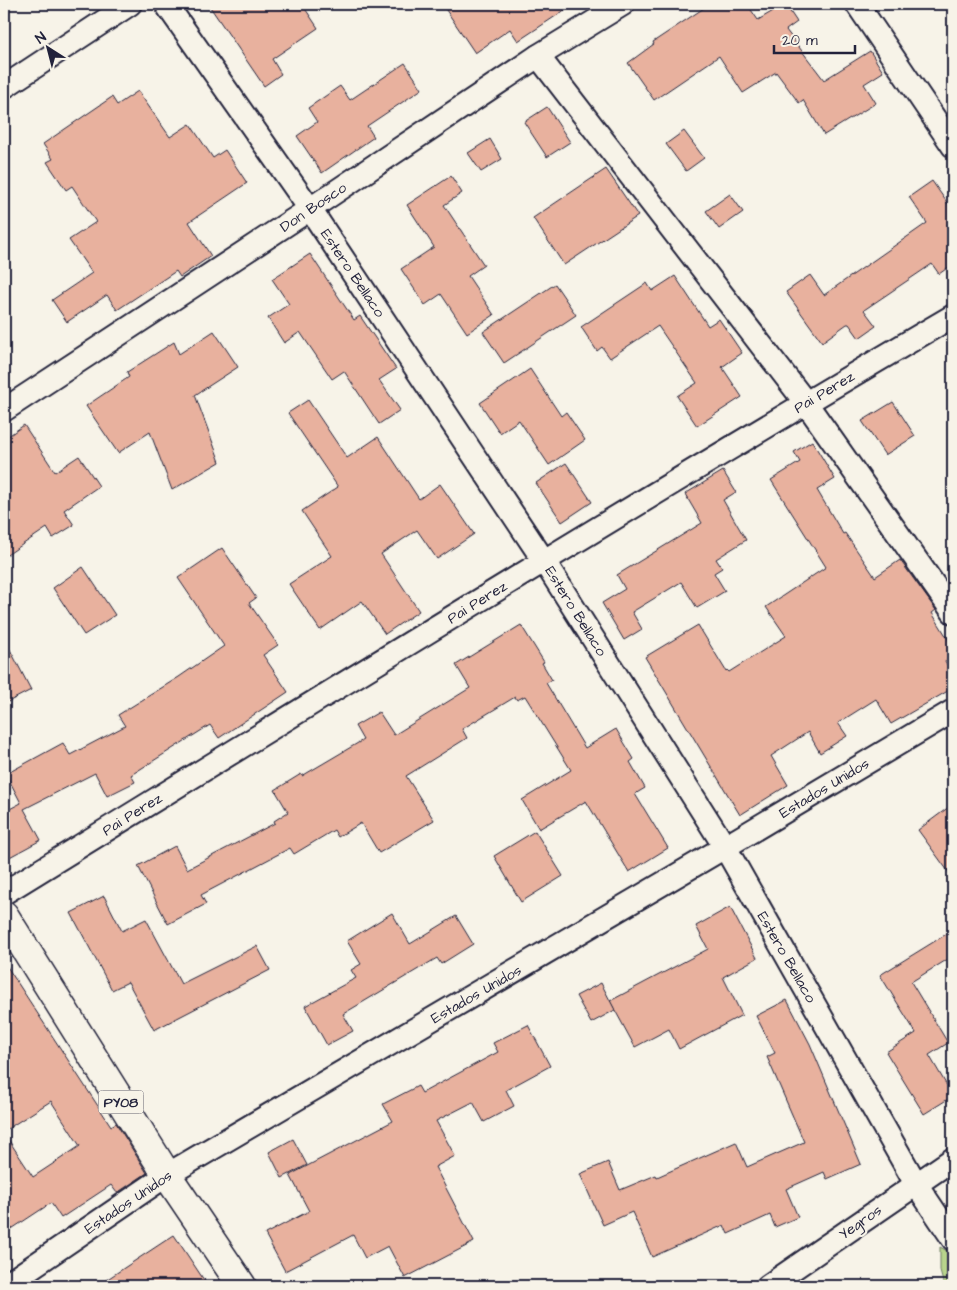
<svg xmlns="http://www.w3.org/2000/svg" width="957" height="1290" font-family="'Architects Daughter',sans-serif">
<style>
.green{fill:#b8d48c;stroke:#6d7b64}
.building{fill:#e8b19e;stroke:#22223b}
.lines{fill:none;stroke-linecap:round;stroke-linejoin:round}
.minor-casing{stroke:#22223b;stroke-width:26}
.trunk-casing{stroke:#22223b;stroke-width:31}
.minor{stroke:#f7f3e8;stroke-width:22}
.trunk{stroke:#f7f3e8;stroke-width:28}
.labels{text-anchor:middle;stroke-width:4.5;stroke-linejoin:round;paint-order:stroke}
.shield{fill:#f7f3e8;stroke:#62616f;stroke-width:1}
.shield-label{font-size:14px;font-weight:bold;fill:#22223b}
.street-label{font-size:15px;fill:#22223b;stroke:#f7f3e8}
</style>
<rect width="100%" height="100%" fill="#f7f3e8"/>
<filter id="ink" filterUnits="userSpaceOnUse"><feTurbulence type="fractalNoise" baseFrequency=".02" numOctaves="2"/><feDisplacementMap in="SourceGraphic" scale="10" xChannelSelector="R" yChannelSelector="G"/><feConvolveMatrix kernelMatrix="1 2 1 2 8 2 1 2 1" color-interpolation-filters="sRGB"/></filter>
<g filter="url(#ink)">
<path class="green" d="M940 1247 953 1254V1286H944L940 1271Z"/>
<g class="building">
<path d="M208 4H302L318 28 272 59 281 74 264 86Z"/>
<path d="M442 4H574L518 41 510 29 475 53Z"/>
<path d="M710 4H747L758 20 785 4 797 22 786 30 824 80 870 51 883 72 864 84 876 103 824 135 803 100 799 103 776 72 743 93 719 56 654 100 628 63 654 44 653 42Z"/>
<path d="M405 63 422 89 367 126 374 137 322 173 297 136 317 122 308 108 340 86 350 100Z"/>
<path d="M138 91 170 137 190 124 213 158 225 150 247 183 189 222 211 256 180 277 176 271 117 310 107 295 67 322 52 300 92 273 69 240 96 222 72 186 66 190 47 162 53 159 43 144 112 97 117 105Z"/>
<path d="M547 107 570 142 547 157 524 122Z"/>
<path d="M684 131 704 158 686 171 666 144Z"/>
<path d="M490 139 502 159 481 172 468 153Z"/>
<path d="M606 169 638 216 564 265 533 218Z"/>
<path d="M451 176 462 193 444 205 484 265 468 276 494 315 467 333 441 294 425 305 401 269 434 247 407 205Z"/>
<path d="M932 181 953 211V264L939 274 932 264 864 310 876 326 859 338 849 324H847L822 342 786 292 810 275 824 295 927 223 909 197Z"/>
<path d="M730 194 743 212 719 229 706 211Z"/>
<path d="M310 254 354 320 360 316 396 369 379 380 400 410 379 424 344 371 332 379 300 332 284 343 268 318 289 304 272 279Z"/>
<path d="M675 276 708 326 719 319 742 353 722 367 742 397 697 426 677 396 697 383 658 326 610 358 602 347 597 351 581 327 647 283 652 291Z"/>
<path d="M555 284 576 315 504 363 483 332Z"/>
<path d="M214 331 238 367 195 395 220 462 172 490 150 432 118 453 86 406 129 377 127 372 174 342 179 354Z"/>
<path d="M530 369 561 416 566 412 585 440 549 465 519 420 500 433 480 403Z"/>
<path d="M308 400 347 458 378 437 419 499 440 484 474 534 437 559 417 530 381 554 419 611 385 634 362 601 320 630 289 584 332 556 302 511 338 487 288 413Z"/>
<path d="M893 402 915 436 885 455 862 421Z"/>
<path d="M24 425 55 472 79 456 99 486 64 510 74 525 53 538 47 528 4 557V439Z"/>
<path d="M812 441 835 479 817 490 843 534 845 533 875 577 900 560 936 610 932 613 953 647V657L945 661 953 675V688L891 724 876 699 838 723 847 736 820 753 808 732 771 756 788 785 740 815 645 657 698 625 726 671 727 670 729 672 786 636 766 607 826 567 771 480 800 462 794 452Z"/>
<path d="M566 463 592 502 562 522 536 483Z"/>
<path d="M723 471 736 492 723 500 746 540 716 559 722 568 714 573 725 591 697 608 681 582 632 612 642 629 624 640 602 603 625 589 617 575 702 523 685 494Z"/>
<path d="M222 548 256 598 249 603 278 645 263 655 288 692 219 738 210 725 131 775 135 782 107 796 95 773 24 809 41 840 4 860V812L21 803 6 774 63 743 70 755 125 726 118 715 179 677 224 646 178 578Z"/>
<path d="M83 567 115 615 84 635 53 588Z"/>
<path d="M521 625 544 662 542 663 552 680 546 683 585 748 616 729 634 759 630 762 645 788 635 794 668 848 629 872 586 801 539 829 522 800 571 770 525 696 517 700 515 697 462 729 467 738 406 776 434 820 379 853 361 823 338 837 334 830 294 854 290 848 201 895 206 904 168 924 138 866 175 846 187 869 275 823 274 821 288 812 275 790 301 774 302 776 363 740 355 726 379 712 394 735 470 688 456 665Z"/>
<path d="M4 638 31 690 4 704Z"/>
<path d="M953 804V878L918 830Z"/>
<path d="M535 831 563 876 521 902 494 856Z"/>
<path d="M104 896 122 931 146 919 181 984 257 946 270 970 154 1030 128 982 112 990 71 913Z"/>
<path d="M730 907 757 958 723 977 742 1015 679 1049 669 1029 635 1047 610 1001 708 949 696 926Z"/>
<path d="M392 913 410 944 456 916 473 944 441 964 437 958 343 1014 353 1031 327 1045 305 1006 356 978 351 970 361 964 347 941Z"/>
<path d="M953 930V956L911 982 948 1043 929 1055 953 1096 924 1114 886 1052 916 1033 880 975Z"/>
<path d="M4 962 111 1126 116 1123 147 1173 117 1193 111 1185 61 1218 51 1203 4 1234V1133L33 1177 80 1146 51 1101 4 1131Z"/>
<path d="M601 983 615 1010 591 1023 576 996Z"/>
<path d="M787 1000 810 1044 861 1164 827 1179 824 1172 786 1189 798 1217 775 1227 770 1215 728 1234 724 1225 652 1257 632 1212 603 1225 580 1174 608 1162 620 1190 656 1175 657 1177 736 1142 747 1167 804 1142 767 1057 775 1053 756 1016Z"/>
<path d="M528 1025 550 1066 506 1090 514 1106 484 1122 473 1102 436 1121 455 1156 435 1167 474 1242 405 1278 388 1246 365 1258 353 1235 285 1271 265 1234 309 1211 290 1175 393 1121 383 1104 418 1086 422 1093 498 1052 493 1043Z"/>
<path d="M293 1139 307 1165 282 1178 269 1152Z"/>
<path d="M174 1235 208 1286H97L127 1266Z"/>
</g>
<g class="lines">
<g class="minor-casing">
<g id="minor">
<path d="M166 4 310 209 544 561 725 847 916 1184 953 1239"/>
<path d="M857 4 953 146"/>
<path d="M538 56 806 403 953 612"/>
<path d="M4 87 130 4"/>
<path d="M4 410 310 209 538 56 623 4"/>
<path d="M4 893C319 699 634 503 953 316"/>
<path d="M4 1286 167 1175 725 847 953 711"/>
<path d="M768 1286 953 1159"/>
</g>
</g>
<g class="trunk-casing">
<path id="trunk" d="M4 915 167 1175 242 1286"/>
</g>
<use href="#minor" class="minor"/>
<use href="#trunk" class="trunk"/>
</g>
</g>
<g class="labels">
<rect class="shield" x="98.5" y="1090.5" width="45" height="23" rx="4"/>
<g class="shield-label">
<text x="121" y="1107">PY08</text>
</g>
<g class="street-label">
<text transform="translate(313 207) rotate(-34)" y="5">Don Bosco</text>
<text transform="translate(353 273) rotate(56)" y="5">Estero Bellaco</text>
<text transform="translate(824 392) rotate(-31)" y="5">Pai Perez</text>
<text transform="translate(477 602) rotate(-32)" y="5">Pai Perez</text>
<text transform="translate(576 611) rotate(58)" y="5">Estero Bellaco</text>
<text transform="translate(824 788) rotate(-31)" y="5">Estados Unidos</text>
<text transform="translate(132 814) rotate(-32)" y="5">Pai Perez</text>
<text transform="translate(787 957) rotate(60)" y="5">Estero Bellaco</text>
<text transform="translate(476 994) rotate(-30)" y="5">Estados Unidos</text>
<text transform="translate(128 1202) rotate(-34)" y="5">Estados Unidos</text>
<text transform="translate(860 1222) rotate(-35)" y="5">Yegros</text>
</g>
</g>
<rect width="957" height="1290" fill="none" stroke="#f7f3e8" stroke-width="20"/>
<rect x="10" y="10" width="937" height="1270" fill="none" stroke="#22223b" stroke-width="2" filter="url(#ink)"/>
<g transform="translate(48 48) rotate(324)" stroke="#f7f3e8" stroke-width="4" paint-order="stroke">
<path d="M0-4L9 19L0 12L-9 19Z" fill="#22223b"/>
<text y="-8" font-size="14" font-weight="bold" text-anchor="middle" fill="#22223b">N</text>
</g>
<path d="M774 45v8h81v-8" fill="none" stroke="#22223b" stroke-width="2.5"/>
<text x="782" y="45" font-size="15" fill="#22223b" stroke="#f7f3e8" stroke-width="4" paint-order="stroke">20 m</text>
</svg>
